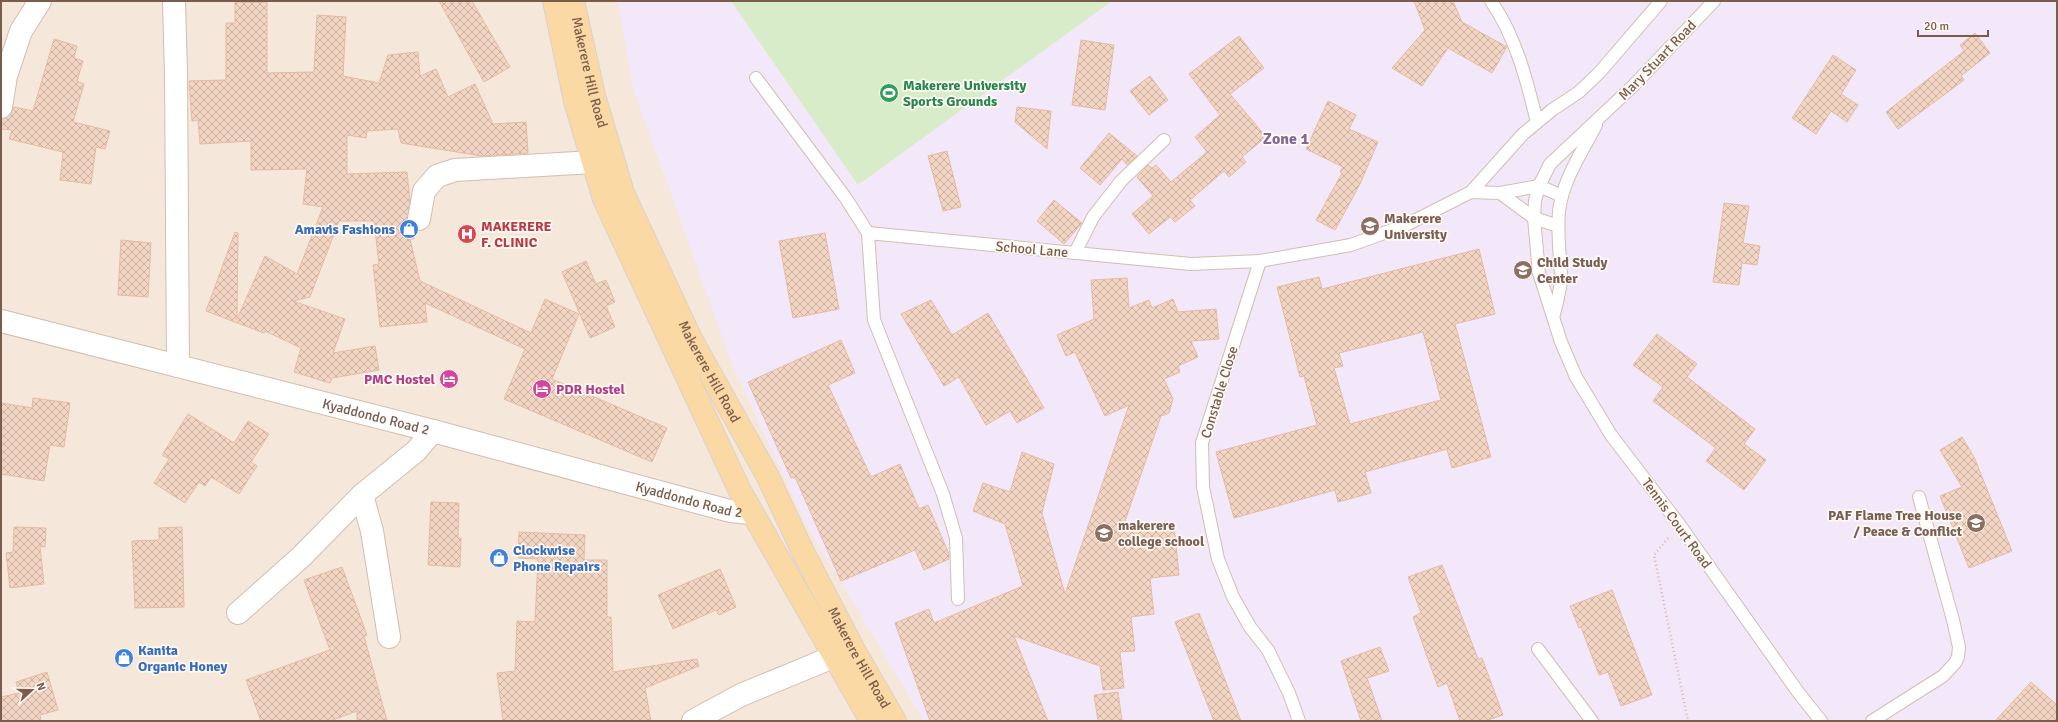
<svg xmlns="http://www.w3.org/2000/svg" width="2058" height="722" font-family="Signika,sans-serif">
<style>
.residential{fill:#f5e8da}
.education{fill:#f3e8fa}
.green{fill:#d8ecc9}
.building{fill:url(#building-cross-hatch);stroke:#e6bba3;fill-rule:evenodd}
.lines{fill:none;stroke-linecap:round;stroke-linejoin:round}
.service-casing{stroke:#d1beb0;stroke-width:14}
.minor-casing{stroke:#d1beb0;stroke-width:24}
.primary-casing{stroke:#dad1cd;stroke-width:24}
.path{stroke:#d9b8a5;stroke-width:2.5;stroke-dasharray:1 3;stroke-linecap:butt}
.service{stroke:#fff;stroke-width:12}
.minor{stroke:#fff;stroke-width:22}
.primary{stroke:#fbd9a5;stroke-width:22}
.labels{text-anchor:middle;stroke-width:3.5;stroke-linejoin:round;paint-order:stroke}
.street-label{font-size:14px;fill:#7a5c4d;stroke:#fffaf3}
.leisure-label{font-size:14px;font-weight:bold;fill:#27864d;stroke:#fffaf3;text-anchor:start}
.education-label{font-size:14px;font-weight:bold;fill:#785e54;stroke:#fffaf3;text-anchor:start}
.health-label{font-size:14px;font-weight:bold;fill:#be3a42;stroke:#fffaf3;text-anchor:start}
.shop-label{font-size:14px;font-weight:bold;fill:#366cbe;stroke:#fffaf3;text-anchor:start}
.hotel-label{font-size:14px;font-weight:bold;fill:#b23c85;stroke:#fffaf3;text-anchor:end}
.quarter-label{font-size:16px;font-weight:bold;fill:#846695;stroke:#fffaf3}
</style>
<defs>
<pattern id="building-cross-hatch" width="8" height="8" patternUnits="userSpaceOnUse"><rect width="8" height="8" fill="#f3d5c3"/><path d="M0 0l8 8M0 8l8-8" fill="none" stroke="#cab0a1"/></pattern>
</defs>
<rect width="100%" height="100%" fill="#fdf6ec"/>
<rect class="residential" x="1" y="1" width="2056" height="720"/>
<path class="education" d="M618 1H2057V721H924L805 522 732 364 633 88Z"/>
<path class="green" d="M731 1H1112L858 185Z"/>
<g class="building">
<path d="M439 1H472L510 67 484 82Z"/>
<path d="M1414 1H1453L1462 22 1507 47 1492 73 1448 48 1422 86 1392 68 1425 30Z"/>
<path d="M235 2H267V73L314 72 317 15 346 17 343 76 379 83 388 55 418 52 420 76 436 69 448 97 475 84 493 124 526 122 528 153 482 156 401 143 398 129 367 131 366 138 347 135V174L407 172 410 200 407 223 413 230 414 239H410L420 281 531 333 545 299 579 314 552 379 667 428 652 462 504 399 525 349 425 303 427 322 380 327 373 265 379 264 374 221H339L310 297 293 301 345 319 333 353 375 346 379 370 332 378 330 383 294 372 301 348 265 331 264 333 206 311 235 232 238 233 237 319 265 256 297 274 323 207 303 204 307 169 251 170V141L200 144 198 120 192 121 189 81 226 80V23H235Z"/>
<path d="M1975 33 1990 53 1961 76 1964 80 1898 129 1886 112 1964 51 1960 45Z"/>
<path d="M1239 36 1264 68 1230 94 1266 137 1242 157 1246 162 1229 177 1224 171 1190 200 1195 206 1175 222 1170 217 1149 234 1132 214 1153 196 1137 177 1148 165 1152 168 1156 165 1171 182 1207 152 1195 137 1220 115 1189 74Z"/>
<path d="M54 39 77 46 74 58 83 61 77 81 84 84 73 122 110 131 105 149 96 147 91 184 60 180 63 152 9 139 12 130 1 129V119L10 115 14 107 33 111Z"/>
<path d="M1081 40 1114 45 1105 110 1072 105Z"/>
<path d="M1833 55 1856 70 1841 94 1858 105 1847 122 1831 111 1816 134 1792 118Z"/>
<path d="M1150 76 1168 100 1149 115 1130 91Z"/>
<path d="M1328 101 1356 115 1349 129 1378 142 1360 184 1335 230 1316 220 1342 173 1340 172 1343 167 1306 149Z"/>
<path d="M1017 107 1051 111 1047 149 1015 122Z"/>
<path d="M1109 133 1137 156 1127 165 1122 159 1100 185 1080 168Z"/>
<path d="M947 151 961 207 943 211 928 156Z"/>
<path d="M1054 200 1082 223 1064 244 1037 221Z"/>
<path d="M1724 203 1749 206 1743 243 1760 246 1757 265 1742 263 1739 285 1713 282Z"/>
<path d="M825 233 839 309 793 318 779 241Z"/>
<path d="M121 240 151 243 148 297 118 295Z"/>
<path d="M1479 249 1495 314 1455 324 1491 457 1452 468 1447 449 1365 472 1371 493 1338 502 1335 490 1234 518 1216 452 1317 425 1304 376 1300 377 1277 287 1319 277 1322 289ZM1423 332 1441 400 1350 424 1334 368 1343 366 1339 353Z"/>
<path d="M586 261 596 284 606 280 615 302 606 306 615 327 590 338 562 272Z"/>
<path d="M1127 278 1129 308 1149 300 1152 308 1173 299 1178 312 1216 309 1219 339 1191 341 1198 357 1178 366 1180 372 1164 379 1173 399 1169 413 1161 416 1122 530 1174 525 1179 575 1150 578 1154 614 1131 617 1135 651 1120 652 1124 688 1103 690 1100 666 1014 636 1048 721H930L895 623 929 609 934 623 1023 586 1005 524 973 511 983 483 1010 492 1022 452 1054 464 1042 513 1065 594 1129 405 1105 416 1075 352 1066 356 1057 335 1094 319 1091 280Z"/>
<path d="M931 300 952 335 988 313 1044 408 1017 423 1010 411 986 425 959 377 944 386 901 314Z"/>
<path d="M1657 334 1697 364 1687 377 1755 429 1744 444 1766 460 1744 490 1706 461 1716 448 1653 401 1663 387 1633 365Z"/>
<path d="M841 340 855 373 828 385 871 477 900 464 919 509 928 505 949 554V559L924 570 915 550 841 581 795 477 791 478 748 382Z"/>
<path d="M33 398 70 403 64 447 50 445 44 481 1 474V403L32 408Z"/>
<path d="M188 414 234 443 248 421 269 434 251 462 257 466 239 494 211 477 205 486 199 482 185 503 154 483 169 459 162 455Z"/>
<path d="M1962 437 1974 457 2012 551 1969 568 1940 496 1962 487 1940 450Z"/>
<path d="M431 502 459 503 458 538H461L460 567 428 565Z"/>
<path d="M14 527 46 528 45 547 40 546 44 584 10 588 6 553 13 552Z"/>
<path d="M182 527 184 607 135 608 132 541 159 540V528Z"/>
<path d="M519 532 585 535 584 560H607V617H611L613 672 697 659 699 666 645 688 651 721H503L497 673 515 671 517 621 535 622 538 559 518 558Z"/>
<path d="M1442 565 1478 659 1482 658 1503 715 1485 721H1460L1447 683 1438 687 1413 617 1421 613 1408 577Z"/>
<path d="M342 567 367 635 364 636 387 721H357V711L330 721H261L246 680 330 650 304 580Z"/>
<path d="M720 569 736 607 719 615 716 610 673 629 658 595Z"/>
<path d="M1612 590 1652 695 1621 706 1608 672 1599 675 1581 627 1579 628 1570 606Z"/>
<path d="M1199 613 1241 721H1214L1175 622Z"/>
<path d="M1380 647 1389 671 1367 678 1382 721H1361L1341 661Z"/>
<path d="M47 672 58 710 40 715 41 721H1V697L19 693 16 682Z"/>
<path d="M2031 682 2057 705V721H1995Z"/>
<path d="M1118 692 1122 721H1098L1094 695Z"/>
</g>
<g class="lines">
<g class="service-casing">
<g id="service">
<path d="M1491 1C1516 37 1527 81 1537 122"/>
<path d="M1714 1 1633 86 1550 164 1539 186 1535 201 1534 218 1539 273 1561 342 1576 377 1611 435 1679 524 1798 692 1821 721"/>
<path d="M756 78 845 197 868 233 874 320 943 494 956 538 958 599"/>
<path d="M1471 192 1523 134 1552 110 1579 92 1599 73 1661 1"/>
<path d="M1500 193 1534 218 1558 226"/>
<path d="M868 233 1191 264 1260 261 1351 245 1406 225 1471 192 1500 193 1539 186 1562 196"/>
<path d="M1075 253 1093 217 1121 181 1164 140"/>
<path d="M1260 261 1202 443 1203 487 1218 559 1233 597 1250 627 1268 650 1289 693 1299 721"/>
<path d="M1554 314C1557 302 1561 289 1561 276 1560 253 1557 234 1559 212 1562 181 1582 152 1596 125"/>
<path d="M1538 649 1592 721"/>
<path d="M1872 721 1943 676 1955 663 1958 657 1959 647 1953 620 1919 497"/>
</g>
</g>
<g class="minor-casing">
<g id="minor">
<path d="M174 1 176 75 178 366"/>
<path d="M1 107 6 76 21 31 40 1"/>
<path d="M419 219 424 191 437 176 455 170 593 162"/>
<path id="s1" d="M1 321 433 431 730 511 751 513"/>
<path d="M362 495 372 531 389 637"/>
<path d="M238 613 301 557 362 495 416 451 433 431"/>
<path d="M693 721 741 695 833 657"/>
</g>
</g>
<g class="primary-casing">
<g id="primary">
<path d="M554 1 575 101 604 199 740 491 871 721"/>
<path id="s2" d="M573 1 594 96 623 193 691 339 768 477 802 550 854 650 895 721"/>
</g>
</g>
<path class="path" d="M1668 538 1654 555 1688 721"/>
<use href="#service" class="service"/>
<use href="#minor" class="minor"/>
<use href="#primary" class="primary"/>
</g>
<defs>
<g id="stadium-disc" transform="scale(1)"><circle r="9.5" fill="#2e9e5b" stroke="#fffaf3"/><path d="M0-5a6.5 5 0 1 0 0 10a6.5 5 0 1 0 0-10ZM-3.5-1.8h7v3.6h-7Z" fill="#fff"/></g>
<g id="university-disc" transform="scale(1)"><circle r="9.5" fill="#8d6e63" stroke="#fffaf3"/><path d="M0-5L7-2L0 1L-7-2ZM-4 1L0 2.5L4 1V4Q0 6-4 4Z" fill="#fff"/></g>
<g id="shop-disc" transform="scale(1)"><circle r="9.5" fill="#3f7fe0" stroke="#fffaf3"/><path d="M-5-2.5h2.3a2.7 3.5 0 0 1 5.4 0H5L5.5 6h-11ZM-1.5-2.5h3a1.5 2.3 0 0 0-3 0Z" fill="#fff"/></g>
<g id="hospital-disc" transform="scale(1)"><circle r="9.5" fill="#e0444e" stroke="#fffaf3"/><path d="M-5-5h3v3.5h4V-5h3V5h-3V1.5h-4V5h-3Z" fill="#fff"/></g>
<g id="school-disc" transform="scale(1)"><circle r="9.5" fill="#8d6e63" stroke="#fffaf3"/><path d="M0-5L7-2L0 1L-7-2ZM-4 1L0 2.5L4 1V4Q0 6-4 4Z" fill="#fff"/></g>
<g id="hotel-disc" transform="scale(1)"><circle r="9.5" fill="#d1479c" stroke="#fffaf3"/><path d="M-6-4.5h1.5V1H6V5H4.5V3h-9V5H-6ZM-4 0a1.8 1.8 0 1 1 3.6 0ZM.5 0V-2.5h3Q6-2.5 6 0Z" fill="#fff"/></g>
</defs>
<g fill-rule="evenodd">
<use href="#stadium-disc" x="889" y="93"/>
<use href="#university-disc" x="1370" y="226"/>
<use href="#shop-disc" x="409" y="229"/>
<use href="#hospital-disc" x="467" y="234"/>
<use href="#school-disc" x="1523" y="270"/>
<use href="#hotel-disc" x="449" y="379"/>
<use href="#hotel-disc" x="542" y="389"/>
<use href="#university-disc" x="1976" y="523"/>
<use href="#school-disc" x="1104" y="533"/>
<use href="#shop-disc" x="499" y="558"/>
<use href="#shop-disc" x="124" y="658"/>
</g>
<g class="labels">
<g class="street-label">
<text transform="translate(1657 60) rotate(-46)" y="5">Mary Stuart Road</text>
<text dy="5" stroke="none"><textPath href="#s2" startOffset="73">Makerere Hill Road</textPath></text>
<text transform="translate(1032 249) rotate(5)" y="5">School Lane</text>
<text dy="5" stroke="none"><textPath href="#s2" startOffset="397">Makerere Hill Road</textPath></text>
<text transform="translate(1219 392) rotate(-73)" y="5">Constable Close</text>
<text dy="5" stroke="none"><textPath href="#s1" startOffset="387">Kyaddondo Road 2</textPath></text>
<text dy="5" stroke="none"><textPath href="#s1" startOffset="711">Kyaddondo Road 2</textPath></text>
<text transform="translate(1677 523) rotate(54)" y="5">Tennis Court Road</text>
<text dy="5" stroke="none"><textPath href="#s2" startOffset="720">Makerere Hill Road</textPath></text>
</g>
<g class="leisure-label">
<text x="903" y="90">Makerere University<tspan x="903" dy="16">Sports Grounds</tspan></text>
</g>
<g class="education-label">
<text x="1384" y="223">Makerere<tspan x="1384" dy="16">University</tspan></text>
<text x="1537" y="267">Child Study<tspan x="1537" dy="16">Center</tspan></text>
<text x="1962" y="520" text-anchor="end">PAF Flame Tree House<tspan x="1962" dy="16">/ Peace &amp; Conflict</tspan></text>
<text x="1118" y="530">makerere<tspan x="1118" dy="16">college school</tspan></text>
</g>
<g class="health-label">
<text x="481" y="231">MAKERERE<tspan x="481" dy="16">F. CLINIC</tspan></text>
</g>
<g class="shop-label">
<text x="395" y="234" text-anchor="end">Amavis Fashions</text>
<text x="513" y="555">Clockwise<tspan x="513" dy="16">Phone Repairs</tspan></text>
<text x="138" y="655">Kanita<tspan x="138" dy="16">Organic Honey</tspan></text>
</g>
<g class="hotel-label">
<text x="435" y="384">PMC Hostel</text>
<text x="556" y="394" text-anchor="start">PDR Hostel</text>
</g>
<g class="quarter-label">
<text x="1286" y="144">Zone 1</text>
</g>
</g>
<rect width="2058" height="722" fill="none" stroke="#7a5c4d" stroke-width="4"/>
<g transform="translate(32 690) rotate(69)" stroke="#fffaf3" stroke-width="3" paint-order="stroke">
<path d="M0-3L7 15L0 10L-7 15Z" fill="#7a5c4d"/>
<text y="-6" font-size="11" font-weight="bold" text-anchor="middle" fill="#7a5c4d">N</text>
</g>
<path d="M1918 30v6h70v-6" fill="none" stroke="#7a5c4d" stroke-width="2"/>
<text x="1924" y="30" font-size="12" fill="#7a5c4d" stroke="#fffaf3" stroke-width="3" paint-order="stroke">20 m</text>
</svg>
